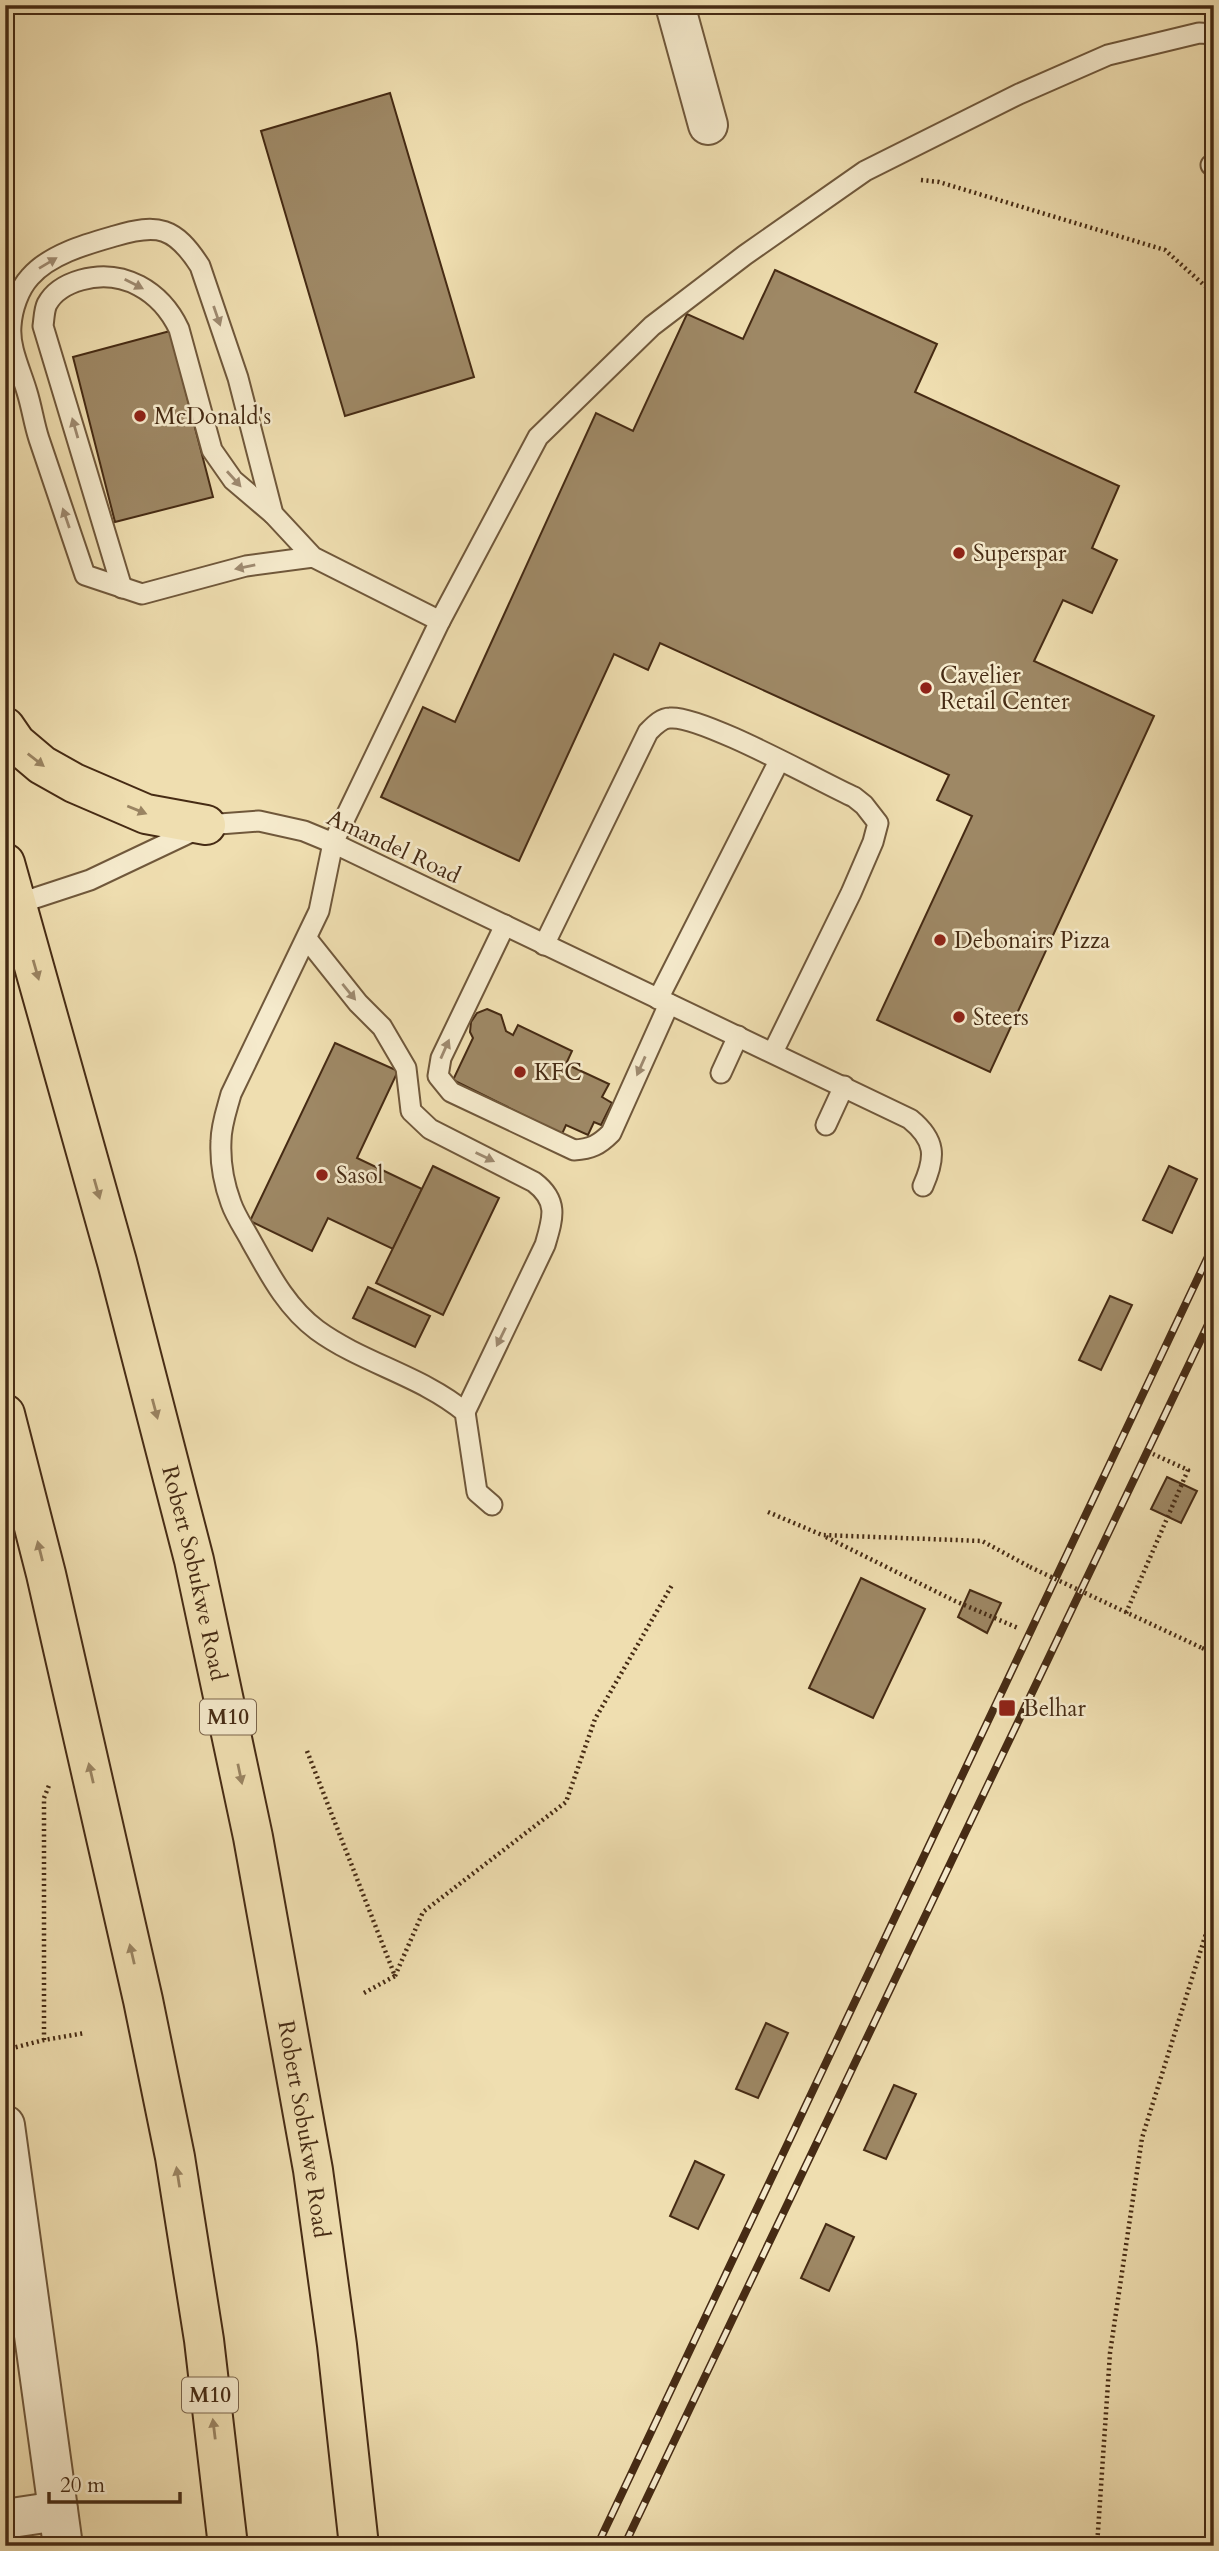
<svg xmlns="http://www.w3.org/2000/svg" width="1219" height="2551" font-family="Cardo,serif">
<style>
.building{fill:#9e8865;stroke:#462b14;stroke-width:2}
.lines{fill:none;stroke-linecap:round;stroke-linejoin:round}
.service-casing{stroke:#70583b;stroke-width:23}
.minor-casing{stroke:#70583b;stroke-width:42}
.primary-casing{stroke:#462b14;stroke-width:42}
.path{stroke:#462b14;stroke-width:4.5;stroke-dasharray:2 3.5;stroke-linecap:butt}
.service{stroke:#f5eacc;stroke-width:19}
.minor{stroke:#f5eacc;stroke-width:38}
.primary{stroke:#efdeb0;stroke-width:38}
.rail-casing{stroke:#462b14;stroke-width:8}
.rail{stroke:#f5eacc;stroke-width:5;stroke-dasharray:16;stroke-linecap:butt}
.path-bridge{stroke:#462b14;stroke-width:4.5;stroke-dasharray:2 3.5;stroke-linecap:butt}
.oneway{fill:#9e8a70}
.oneway2{fill:#9a8462}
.poi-dot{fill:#8f2418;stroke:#f5eacc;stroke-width:2.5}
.labels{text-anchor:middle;stroke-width:5;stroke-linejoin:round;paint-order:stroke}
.shield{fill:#f5eacc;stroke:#7a644b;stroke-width:2}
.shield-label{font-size:21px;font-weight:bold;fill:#462b14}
.poi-label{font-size:23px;fill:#462b14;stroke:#f5eacc;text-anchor:start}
.street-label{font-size:23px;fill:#462b14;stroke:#f5eacc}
</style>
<rect width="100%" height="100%" fill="#efdeb0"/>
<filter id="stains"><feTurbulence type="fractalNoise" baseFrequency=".00286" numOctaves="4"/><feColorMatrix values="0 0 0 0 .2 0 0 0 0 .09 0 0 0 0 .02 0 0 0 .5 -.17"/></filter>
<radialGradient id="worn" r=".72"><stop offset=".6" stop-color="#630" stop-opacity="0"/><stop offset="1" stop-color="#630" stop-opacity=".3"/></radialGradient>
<g class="building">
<path d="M390 93 474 377 345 416 261 131Z"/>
<path d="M775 270 937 344 915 392 1119 486 1092 548 1117 560 1092 613 1063 600 1034 661 1154 716 990 1072 877 1020 972 816 937 800 949 775 660 643 648 670 614 654 519 861 381 797 423 707 455 722 596 413 633 431 687 314 743 339Z"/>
<path d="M170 331 213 497 115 522 73 357Z"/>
<path d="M487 1009 501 1015 506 1031 513 1035 518 1025 572 1051 566 1064 609 1084 602 1097 612 1103 601 1125 594 1122 588 1135 566 1125 562 1134 453 1080 473 1038 470 1032 471 1022 477 1013Z"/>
<path d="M335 1043 398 1071 357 1158 422 1189 393 1249 328 1218 312 1251 250 1221Z"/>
<path d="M433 1166 499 1198 443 1315 376 1283Z"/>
<path d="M1169 1166 1197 1179 1172 1233 1143 1220Z"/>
<path d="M368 1287 430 1316 415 1347 353 1318Z"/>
<path d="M1110 1296 1132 1305 1101 1370 1079 1360Z"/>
<path d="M1167 1477 1197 1491 1181 1523 1151 1509Z"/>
<path d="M861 1578 925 1609 873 1718 809 1688Z"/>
<path d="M970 1590 1001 1603 987 1633 958 1617Z"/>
<path d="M766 2023 788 2033 758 2098 736 2089Z"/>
<path d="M894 2085 916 2094 886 2159 864 2150Z"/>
<path d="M695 2161 724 2175 698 2229 670 2216Z"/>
<path d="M826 2224 854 2237 829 2291 801 2278Z"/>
</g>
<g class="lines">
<g class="service-casing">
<g id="service">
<path d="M1211 165 1214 166"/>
<path d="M313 557 246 566 142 594 85 575C70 530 54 484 39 439 34 424 32 408 27 392 21 371 9 348 11 326 12 309 19 289 30 277 50 254 87 244 115 236 158 223 175 227 200 266L238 378 273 514 313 557 440 621"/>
<path d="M122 588 43 326C44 320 44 310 47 304 54 291 67 284 81 280 123 268 161 291 179 329L212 450 233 480 273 514"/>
<path d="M17 904 90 880 206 825 259 821 304 831 333 843 910 1119C936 1140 936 1157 923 1186"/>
<path d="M505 925 441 1058 438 1076 451 1092 574 1150C591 1149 599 1145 611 1133L669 1004"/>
<path d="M307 939 358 1003 382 1027 406 1068 411 1111 430 1129 534 1182C559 1201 553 1218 545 1245L465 1412"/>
<path d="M544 945 648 732C654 726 661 718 670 718 701 715 819 781 854 797L864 805 878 823 873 842 851 893 773 1052"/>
<path d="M658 999 779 761"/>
<path d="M721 1073 738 1036"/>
<path d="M826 1125 844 1086"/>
<path d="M492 1505 477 1492 465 1412C422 1376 362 1363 317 1330 286 1307 269 1273 251 1241 244 1228 236 1217 231 1203 224 1184 220 1161 221 1141 221 1125 227 1109 231 1094L319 911 333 843 440 621 538 437 652 326 745 255 865 171 1019 94 1108 55 1199 33 1214 34"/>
</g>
</g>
<g class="minor-casing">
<g id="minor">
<path d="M675 5 708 125"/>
<path d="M5 2125 63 2546"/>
<path d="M5 2519 58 2511"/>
</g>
</g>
<g class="primary-casing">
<g id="primary">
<path d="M5 727 16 743 42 765 74 783 146 814 206 825"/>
<path id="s1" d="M5 863 117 1262 194 1560 253 1837 313 2170 337 2345 359 2546"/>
<path d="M5 1414 46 1574 143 2000 175 2157 204 2340 228 2546"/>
</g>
</g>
<g class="path">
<path d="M921 180 939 182 1165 250 1214 294"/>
<path d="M768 1512 822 1535 982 1541 1030 1567"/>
<path d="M826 1537 955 1601 1018 1628"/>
<path d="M1126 1613 1188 1470 1153 1454"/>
<path d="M1202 1648 1214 1653"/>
<path d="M307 1751 395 1976 364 1993"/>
<path d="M395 1976 423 1912 566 1802 595 1719 672 1585"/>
<path d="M44 2040V1798L50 1783"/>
<path d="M5 2050 44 2040 85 2033"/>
<path d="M1097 2546 1110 2353 1142 2138 1214 1908"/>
</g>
<use href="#service" class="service"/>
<use href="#minor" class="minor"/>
<use href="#primary" class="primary"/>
<g class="rail-casing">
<g id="rail">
<path d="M597 2546 1214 1244"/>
<path d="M624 2546 1214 1312"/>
</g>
</g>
<use href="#rail" class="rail"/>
<path class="path-bridge" d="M1030 1567 1202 1648"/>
</g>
<defs><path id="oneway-solid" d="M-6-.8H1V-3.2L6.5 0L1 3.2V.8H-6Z" transform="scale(1.75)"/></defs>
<g class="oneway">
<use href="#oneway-solid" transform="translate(48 263) rotate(-31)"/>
<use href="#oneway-solid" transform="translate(134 284) rotate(27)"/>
<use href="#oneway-solid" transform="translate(217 316) rotate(71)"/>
<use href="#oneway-solid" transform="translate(75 428) rotate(-106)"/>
<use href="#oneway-solid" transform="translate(234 479) rotate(48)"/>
<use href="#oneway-solid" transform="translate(66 518) rotate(-109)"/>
<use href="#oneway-solid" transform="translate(245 567) rotate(168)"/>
<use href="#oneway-solid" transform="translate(349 992) rotate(51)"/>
<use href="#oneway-solid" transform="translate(445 1049) rotate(-66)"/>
<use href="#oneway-solid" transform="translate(641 1066) rotate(114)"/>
<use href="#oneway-solid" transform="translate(485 1157) rotate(26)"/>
<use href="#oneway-solid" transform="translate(501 1337) rotate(116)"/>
</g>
<g class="oneway2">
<use href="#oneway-solid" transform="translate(36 760) rotate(38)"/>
<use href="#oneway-solid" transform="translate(137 810) rotate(22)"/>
<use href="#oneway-solid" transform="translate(36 970) rotate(74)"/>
<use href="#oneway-solid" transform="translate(97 1189) rotate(74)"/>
<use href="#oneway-solid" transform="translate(155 1409) rotate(75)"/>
<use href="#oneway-solid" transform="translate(40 1551) rotate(-104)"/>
<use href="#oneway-solid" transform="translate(91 1773) rotate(-103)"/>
<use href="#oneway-solid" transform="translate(240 1774) rotate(78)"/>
<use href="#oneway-solid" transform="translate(132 1954) rotate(-103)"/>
<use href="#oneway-solid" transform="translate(178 2177) rotate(-99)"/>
<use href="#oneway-solid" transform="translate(214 2429) rotate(-97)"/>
</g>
<g class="poi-dot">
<circle cx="140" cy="416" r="7"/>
<circle cx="959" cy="553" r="7"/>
<circle cx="926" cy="688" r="7"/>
<circle cx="940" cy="940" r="7"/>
<circle cx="959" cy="1017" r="7"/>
<circle cx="520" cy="1072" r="7"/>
<circle cx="322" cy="1175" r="7"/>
<rect x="998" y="1699" width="18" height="18" rx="3.5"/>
</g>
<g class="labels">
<g class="shield">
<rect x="200" y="1699.5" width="56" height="35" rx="5"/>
<rect x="182" y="2377.5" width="56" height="35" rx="5"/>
</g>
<g class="shield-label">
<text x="228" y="1724">M10</text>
<text x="210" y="2402">M10</text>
</g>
<g class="poi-label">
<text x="154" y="424">McDonald's</text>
<text x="973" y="561">Superspar</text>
<text x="940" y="683">Cavelier<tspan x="940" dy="26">Retail Center</tspan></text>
<text x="954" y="948">Debonairs Pizza</text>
<text x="973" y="1025">Steers</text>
<text x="534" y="1080">KFC</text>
<text x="336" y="1183">Sasol</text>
<text x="1023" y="1716">Belhar</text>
</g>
<g class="street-label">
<text transform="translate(394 846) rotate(25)" y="8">Amandel Road</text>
<text dy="8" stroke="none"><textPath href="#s1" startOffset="735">Robert Sobukwe Road</textPath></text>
<text dy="8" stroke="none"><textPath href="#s1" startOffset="1302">Robert Sobukwe Road</textPath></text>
</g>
</g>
<rect width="1219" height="2551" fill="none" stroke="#efdeb0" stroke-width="28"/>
<rect x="7" y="7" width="1205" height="2537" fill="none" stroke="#462b14" stroke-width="3.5"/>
<rect x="14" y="14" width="1191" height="2523" fill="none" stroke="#462b14" stroke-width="2"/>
<path d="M49 2492v10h131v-10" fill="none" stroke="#462b14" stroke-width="3.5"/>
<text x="60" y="2492" font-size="21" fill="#462b14" stroke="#f5eacc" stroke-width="5" paint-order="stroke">20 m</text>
<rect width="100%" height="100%" filter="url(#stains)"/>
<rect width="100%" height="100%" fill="url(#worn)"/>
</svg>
